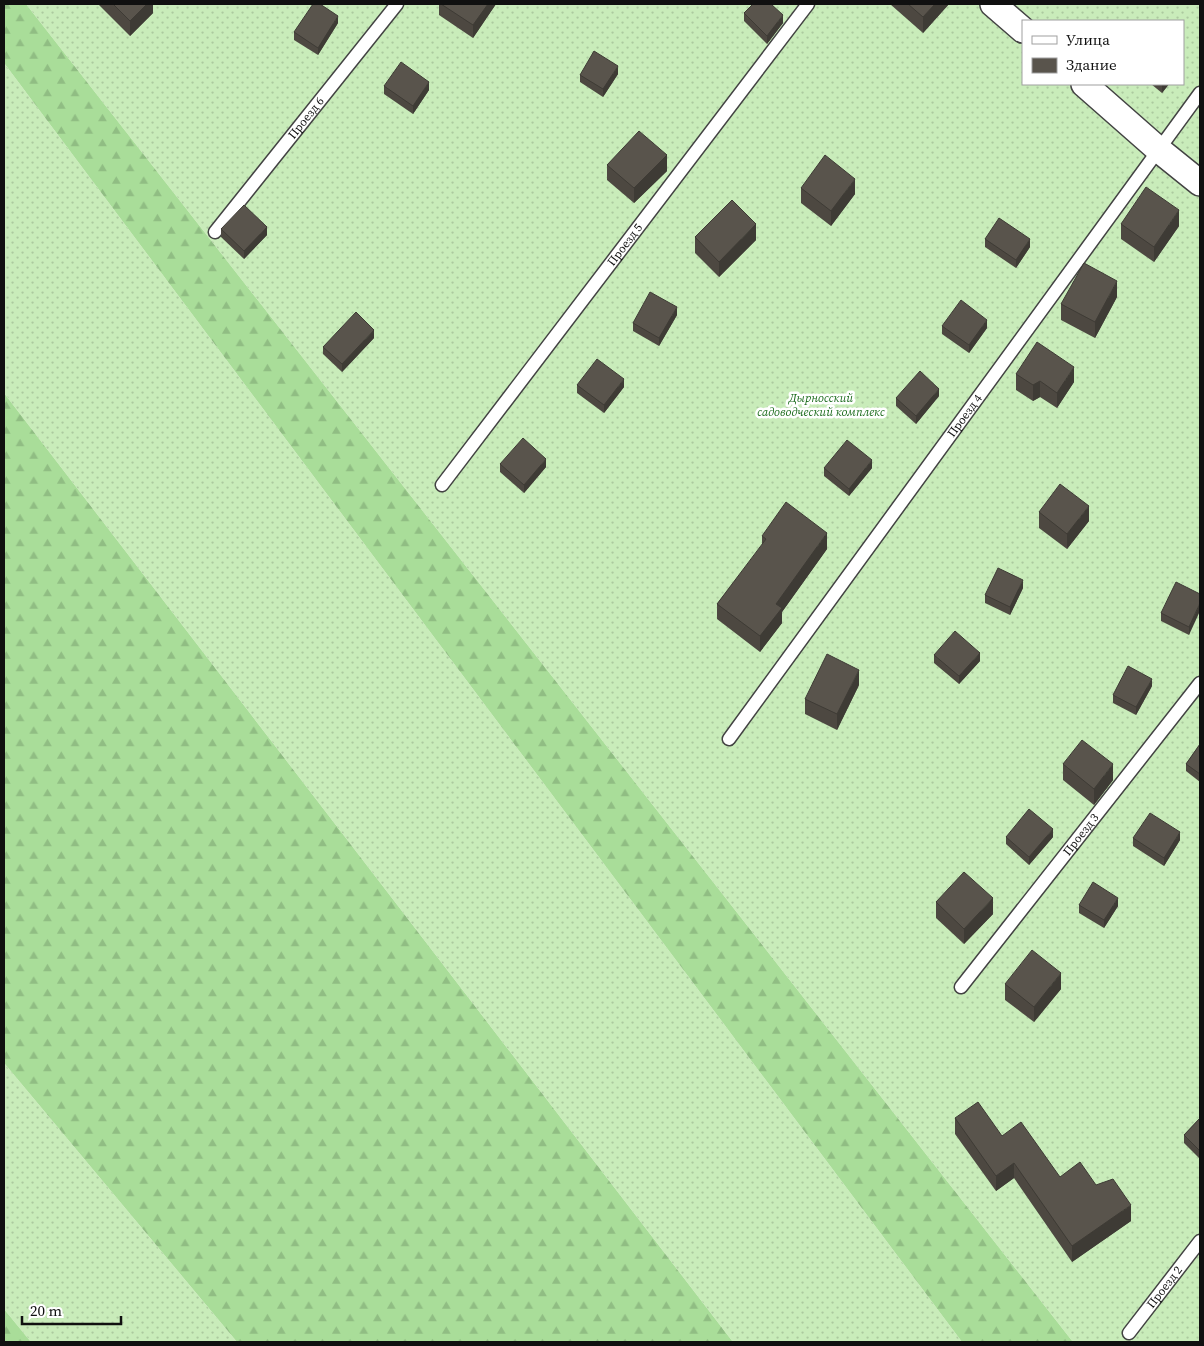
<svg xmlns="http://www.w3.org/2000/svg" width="1204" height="1346" font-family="'Source Serif 4',serif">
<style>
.grass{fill:url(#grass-dots);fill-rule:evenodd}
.forest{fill:url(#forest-firs)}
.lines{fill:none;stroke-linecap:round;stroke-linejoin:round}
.lane-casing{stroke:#434343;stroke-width:15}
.street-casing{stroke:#434343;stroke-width:28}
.lane{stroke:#fff;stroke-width:12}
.street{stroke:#fff;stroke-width:25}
.wall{fill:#4d4841}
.shaded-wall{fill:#3e3b35}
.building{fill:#59544c;stroke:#3e3b35}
.labels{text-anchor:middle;stroke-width:5;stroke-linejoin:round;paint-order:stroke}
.street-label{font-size:12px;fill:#101010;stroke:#fff}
.park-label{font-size:12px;font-style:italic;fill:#1c6c1d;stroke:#fff}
</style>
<defs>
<pattern id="grass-dots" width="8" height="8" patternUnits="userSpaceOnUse" patternTransform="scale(1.25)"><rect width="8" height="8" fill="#c9ecba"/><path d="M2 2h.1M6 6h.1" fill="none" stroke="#acc99f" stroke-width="1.8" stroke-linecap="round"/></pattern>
<pattern id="forest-firs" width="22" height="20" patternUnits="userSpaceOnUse" patternTransform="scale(1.25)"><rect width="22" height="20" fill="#a9dd99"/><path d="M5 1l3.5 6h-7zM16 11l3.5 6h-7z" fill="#90bd83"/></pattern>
</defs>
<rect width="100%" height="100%" fill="#fffff3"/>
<g class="grass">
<path d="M26 4H1200V1342H1073ZM1023 21H1183V84H1023Z"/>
<path d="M4 63 962 1342H733L4 393Z"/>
<path d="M4 1063 237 1342H31L4 1309Z"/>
</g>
<g class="forest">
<path d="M4 4H26L1073 1342H962L4 63Z"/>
<path d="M4 393 733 1342H237L4 1063Z"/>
<path d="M4 1309 31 1342H4Z"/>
</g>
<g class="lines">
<g class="lane-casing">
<g id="lane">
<path id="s1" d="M215 232 397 4"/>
<path id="s2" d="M442 485 808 4"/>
<path id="s3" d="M729 739 1200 93"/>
<path id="s4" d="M961 987 1200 683"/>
<path id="s5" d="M1129 1333 1200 1241"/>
</g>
</g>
<g class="street-casing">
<g id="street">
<path d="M993 4 1023 30"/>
<path d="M1084 84 1159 150 1200 183"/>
</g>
</g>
<use href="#lane" class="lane"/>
<use href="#street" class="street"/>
</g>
<g class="wall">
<path d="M98 4H153V13L130 36Z"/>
<path d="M439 4H496L473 38 439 15Z"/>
<path d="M890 4H949L923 33Z"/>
<path d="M744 13 783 23 767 44 744 21Z"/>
<path d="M338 23 318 55 294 40V32Z"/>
<path d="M618 74 603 97 580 82V75Z"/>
<path d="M1151 84H1169L1162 93Z"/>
<path d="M384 86 429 90 413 114 384 94Z"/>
<path d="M607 165 667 171 634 203 607 180Z"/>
<path d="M801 188 855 194 831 226 801 203Z"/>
<path d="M1121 224 1179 226 1154 262 1121 239Z"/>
<path d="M221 229 267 235 244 259 221 237Z"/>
<path d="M695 237 756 240 719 277 695 253Z"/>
<path d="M985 239 1030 247 1016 268 985 247Z"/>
<path d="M1117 297 1095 338 1061 320V304Z"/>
<path d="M677 315 659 346 633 331V323Z"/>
<path d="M942 326 987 328 969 353 942 334Z"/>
<path d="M374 338 342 372 323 354V347Z"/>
<path d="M1016 374 1074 382 1057 408 1040 397 1033 401 1016 390Z"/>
<path d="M577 385 624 387 604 413 577 393Z"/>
<path d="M939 396 916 424 896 406V398Z"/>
<path d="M500 464 546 467 524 493 500 472Z"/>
<path d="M824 468H872L849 496 824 476Z"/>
<path d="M1039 512 1089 521 1067 549 1039 528Z"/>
<path d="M762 536 827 549 782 612V623L760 652 717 619V604L762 546Z"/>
<path d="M1023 588 1010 615 985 603V595Z"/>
<path d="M1200 594 1189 635 1161 621V613Z"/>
<path d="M934 655 980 661 959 684 934 663Z"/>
<path d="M859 685 837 730 805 714V699Z"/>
<path d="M1152 686 1136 715 1113 703V695Z"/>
<path d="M1200 744V782L1186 771V764Z"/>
<path d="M1063 764 1113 780 1094 805 1063 780Z"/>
<path d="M1006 837H1053L1029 865 1006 844Z"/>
<path d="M1133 838 1180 840 1164 866 1133 846Z"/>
<path d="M936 902 993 914 964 944 936 918Z"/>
<path d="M1079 905 1118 906 1104 928 1079 913Z"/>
<path d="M1005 984 1061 989 1034 1022 1005 1000Z"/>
<path d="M955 1118 1002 1136 1060 1177 1096 1185 1131 1221 1072 1262 1014 1178 996 1191 955 1134Z"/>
<path d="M1200 1118V1159L1184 1143V1135Z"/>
</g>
<g class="shaded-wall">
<path d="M147 4H153V13L130 36V21Z"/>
<path d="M488 4H496L473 38V25Z"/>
<path d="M935 4H949L923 33V17Z"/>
<path d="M783 15V23L767 44V36Z"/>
<path d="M338 16V23L318 55V48Z"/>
<path d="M618 66V74L603 97V89Z"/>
<path d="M429 82V90L413 114V106Z"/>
<path d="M1162 84H1169L1162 93Z"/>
<path d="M667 155V171L634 203V188Z"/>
<path d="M855 179V194L831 226V211Z"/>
<path d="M1179 210V226L1154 262V247Z"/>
<path d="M756 224V240L719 277V262Z"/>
<path d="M267 227V235L244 259V251Z"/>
<path d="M1030 239V247L1016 268V260Z"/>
<path d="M1117 281V297L1095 338V322Z"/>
<path d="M677 307V315L659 346V338Z"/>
<path d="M987 320V328L969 353V345Z"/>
<path d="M374 330V338L342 372V364Z"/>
<path d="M1074 367V382L1057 408V393Z"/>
<path d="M624 379V387L604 413V405Z"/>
<path d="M1040 381V397L1033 401V385Z"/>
<path d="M939 389V396L916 424V416Z"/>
<path d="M546 459V467L524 493V485Z"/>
<path d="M872 460V468L849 496V489Z"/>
<path d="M1089 506V521L1067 549V534Z"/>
<path d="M827 533V549L782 612V623L760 652V636L776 604Z"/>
<path d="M1023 580V588L1010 615V607Z"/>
<path d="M1200 603V611L1189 635V627Z"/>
<path d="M980 653V661L959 684V676Z"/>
<path d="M859 670V685L837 730V714Z"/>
<path d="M1152 679V686L1136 715V707Z"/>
<path d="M1113 764V780L1094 805V789Z"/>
<path d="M1053 829V837L1029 865V857Z"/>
<path d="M1180 832V840L1164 866V858Z"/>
<path d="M993 898V914L964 944V929Z"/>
<path d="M1118 898V906L1104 928V920Z"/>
<path d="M1061 973V989L1034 1022V1007Z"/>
<path d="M1014 1163V1178L996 1191V1176Z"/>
<path d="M1131 1205V1221L1072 1262V1246Z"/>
</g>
<g class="building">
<path d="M113 4H147L130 21Z"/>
<path d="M313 4H320L338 16 318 48 294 32Z"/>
<path d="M441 4H488L473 25Z"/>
<path d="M753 4H771L783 15 767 36 744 13Z"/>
<path d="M908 4H935L923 17Z"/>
<path d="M594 51 618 66 603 89 580 75Z"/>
<path d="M401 62 429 82 413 106 384 86Z"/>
<path d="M639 131 667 155 634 188 607 165Z"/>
<path d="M825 155 855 179 831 211 801 188Z"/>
<path d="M1146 187 1179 210 1154 247 1121 224Z"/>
<path d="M732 200 756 224 719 262 695 237Z"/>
<path d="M244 205 267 227 244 251 221 229Z"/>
<path d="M999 218 1030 239 1016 260 985 239Z"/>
<path d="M1084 263 1117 281 1095 322 1061 304Z"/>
<path d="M650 292 677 307 659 338 633 323Z"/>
<path d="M961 300 987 320 969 345 942 326Z"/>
<path d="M356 312 374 330 342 364 323 347Z"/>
<path d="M1037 342 1074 367 1057 393 1040 381 1033 385 1016 374Z"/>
<path d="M597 359 624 379 604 405 577 385Z"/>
<path d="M920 371 939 389 916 416 896 398Z"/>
<path d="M523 438 546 459 524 485 500 464Z"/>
<path d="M847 440 872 460 849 489 824 468Z"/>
<path d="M1060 484 1089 506 1067 534 1039 512Z"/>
<path d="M786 502 827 533 776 604 782 608 760 636 717 604 766 539 762 536Z"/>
<path d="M998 568 1023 580 1010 607 985 595Z"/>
<path d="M1176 582 1200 594V603L1189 627 1161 613Z"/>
<path d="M955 631 980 653 959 676 934 655Z"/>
<path d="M827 654 859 670 837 714 805 699Z"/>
<path d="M1128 666 1152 679 1136 707 1113 695Z"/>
<path d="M1082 740 1113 764 1094 789 1063 764Z"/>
<path d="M1200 744V774L1186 764Z"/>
<path d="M1029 809 1053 829 1029 857 1006 837Z"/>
<path d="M1150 813 1180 832 1164 858 1133 838Z"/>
<path d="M964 872 993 898 964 929 936 902Z"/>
<path d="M1093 882 1118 898 1104 920 1079 905Z"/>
<path d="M1032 950 1061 973 1034 1007 1005 984Z"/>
<path d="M978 1102 1002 1136 1021 1122 1060 1177 1080 1162 1096 1185 1113 1179 1131 1205 1072 1246 1014 1163 996 1176 955 1118Z"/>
<path d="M1200 1118V1151L1184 1135Z"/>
</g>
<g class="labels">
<g class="street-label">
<text dy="4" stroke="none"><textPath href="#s1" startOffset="146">Проезд 6</textPath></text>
<text dy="4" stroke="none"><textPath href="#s2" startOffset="302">Проезд 5</textPath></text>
<text dy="4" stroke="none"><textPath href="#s3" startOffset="400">Проезд 4</textPath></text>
<text dy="4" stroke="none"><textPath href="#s4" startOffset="194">Проезд 3</textPath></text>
<text dy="4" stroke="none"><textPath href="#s5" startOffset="58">Проезд 2</textPath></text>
</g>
<g class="park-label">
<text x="821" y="402">Дырносский<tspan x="821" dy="14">садоводческий комплекс</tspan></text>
</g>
</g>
<rect width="1204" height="1346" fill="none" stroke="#101010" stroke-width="10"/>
<rect x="1022" y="20" width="162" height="65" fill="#ffffff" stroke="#9f9f9f"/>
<rect x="1032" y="36" width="25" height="8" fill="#ffffff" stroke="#9f9f9f"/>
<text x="1066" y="45" font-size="15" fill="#101010">Улица</text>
<rect x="1032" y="58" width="25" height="15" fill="#59544c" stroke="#9f9f9f"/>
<text x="1066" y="70" font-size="15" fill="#101010">Здание</text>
<path d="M22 1316v8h99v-8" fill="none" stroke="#101010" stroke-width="2.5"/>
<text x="30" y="1316" font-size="15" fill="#101010" stroke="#ffffff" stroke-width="4" paint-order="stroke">20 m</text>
</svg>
